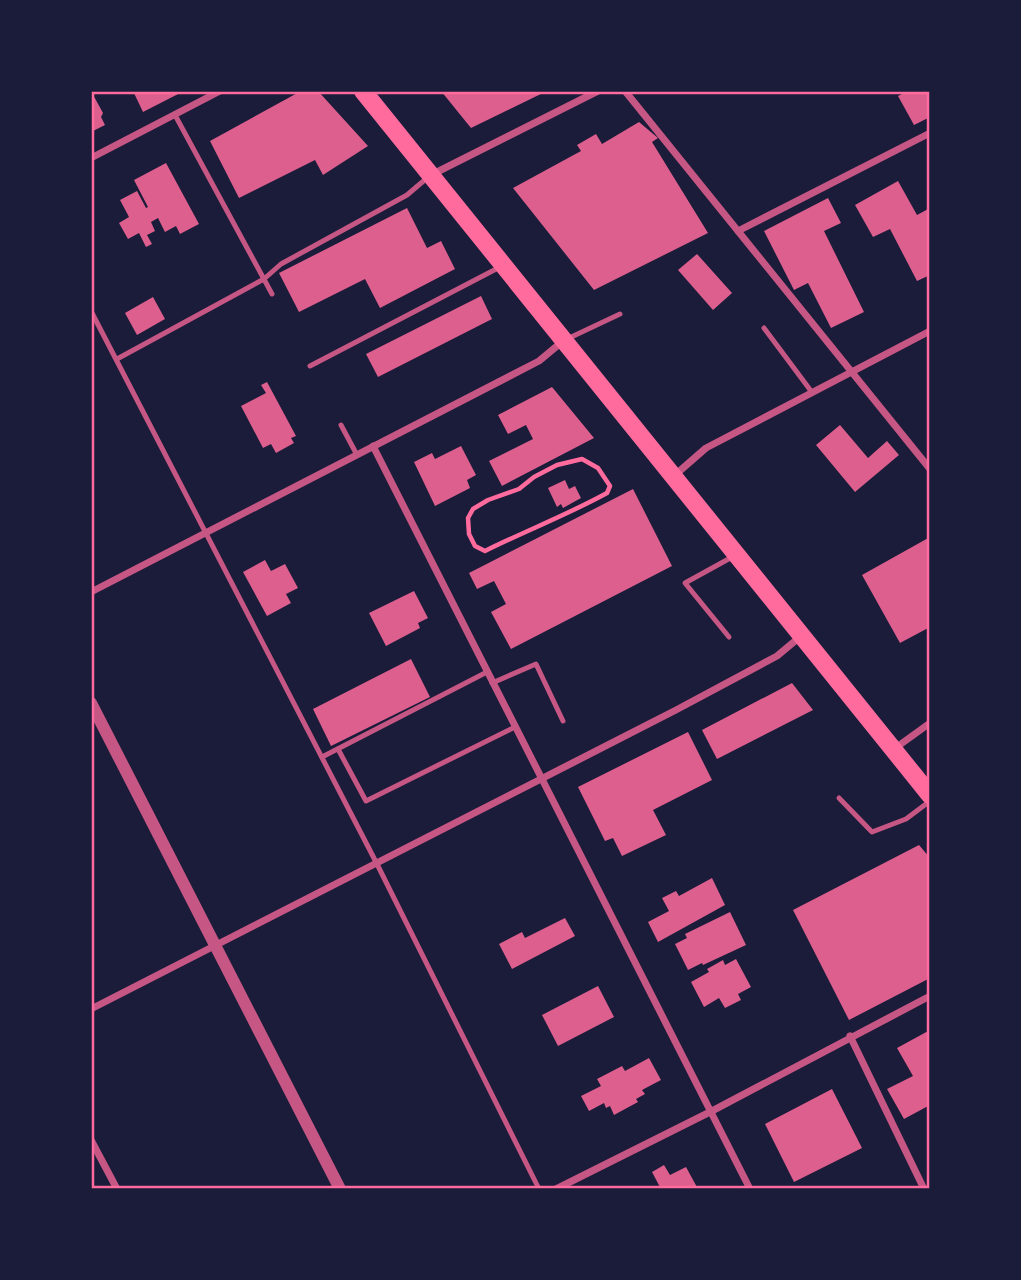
<svg xmlns="http://www.w3.org/2000/svg" width="1021" height="1280" font-family="'IBM Plex Sans',sans-serif">
<style>
.building{fill:#dd5f8e}
.lines{fill:none;stroke-linecap:round;stroke-linejoin:round}
.path{stroke:#ff6b9d;stroke-width:4.5}
.service{stroke:#c65784;stroke-width:5}
.minor{stroke:#c65784;stroke-width:7}
.tertiary{stroke:#c65784;stroke-width:12}
.primary{stroke:#ff6b9d;stroke-width:18}
.neatline{fill:none;stroke:#ff6b9d;stroke-width:2.5}
</style>
<rect width="100%" height="100%" fill="#1b1b3a"/>
<g class="building">
<path d="M91 91 103 113 101 117 105 125 91 132Z"/>
<path d="M133 91H184L143 112Z"/>
<path d="M301 91H318L368 146 323 175 315 160 239 198 210 141Z"/>
<path d="M441 91H547L471 128Z"/>
<path d="M908 91H930V117L914 125 898 96Z"/>
<path d="M639 122 658 138 652 142 708 233 594 290 513 188 581 151 577 145 596 134 602 144Z"/>
<path d="M166 163 199 224 180 234 176 226 165 232 158 218 151 222 155 231 147 235 152 244 146 247 139 233 128 239 119 223 129 217 120 200 137 191 146 208 148 207 134 180Z"/>
<path d="M898 181 917 215 930 208V275L917 281 890 229 873 237 855 205Z"/>
<path d="M828 198 841 223 824 231 864 312 831 328 808 283 794 290 764 231Z"/>
<path d="M407 208 427 248 441 241 455 269 380 308 365 279 299 312 279 273Z"/>
<path d="M697 254 732 293 713 310 678 270Z"/>
<path d="M481 296 492 319 378 377 366 354Z"/>
<path d="M153 297 165 319 137 335 125 313Z"/>
<path d="M267 382 296 436 291 438 294 443 276 453 271 444 263 448 241 406 266 393 261 385Z"/>
<path d="M552 387 594 438 502 486 489 461 533 439 526 425 508 434 498 415Z"/>
<path d="M840 425 868 458 887 441 899 455 855 492 816 445Z"/>
<path d="M461 446 476 475 467 480 470 488 435 506 414 462 432 453 435 459Z"/>
<path d="M565 480 569 489 575 486 581 498 563 508 561 504 557 507 548 488Z"/>
<path d="M633 489 672 566 511 649 491 612 506 604 494 581 477 589 469 573Z"/>
<path d="M930 537V627L900 643 862 575Z"/>
<path d="M265 560 271 571 285 564 298 588 286 594 291 603 267 616 243 572Z"/>
<path d="M414 591 428 618 418 623 420 628 386 646 369 613Z"/>
<path d="M411 659 430 697 331 746 313 709Z"/>
<path d="M792 683 813 710 717 759 702 730Z"/>
<path d="M688 732 712 780 653 810 666 835 622 856 613 838 605 841 578 787Z"/>
<path d="M919 845 930 858V978L849 1020 793 910Z"/>
<path d="M712 878 725 905 658 942 648 922 669 911 662 898 676 891 679 896Z"/>
<path d="M730 912 746 945 703 965 702 963 688 970 675 944 687 938 685 934Z"/>
<path d="M565 918 575 936 512 969 499 944 522 932 525 938Z"/>
<path d="M736 959 751 987 738 994 741 1000 725 1008 719 998 704 1007 691 982 709 972 707 969 723 960 725 965Z"/>
<path d="M598 986 614 1017 558 1046 542 1015Z"/>
<path d="M930 1030V1105L904 1119 887 1089 913 1076 897 1048Z"/>
<path d="M649 1058 661 1080 642 1090 645 1094 636 1099 638 1102 614 1115 610 1106 606 1108 604 1103 589 1111 581 1096 601 1086 597 1079 622 1066 625 1071Z"/>
<path d="M832 1089 862 1148 794 1182 765 1124Z"/>
<path d="M664 1165 670 1175 686 1167 698 1189H661L652 1172Z"/>
</g>
<g class="lines">
<path class="path" d="M582 459 598 468 610 486 607 493C567 515 525 531 485 551L475 546 469 534 468 518 473 509 488 500 519 489 534 477 557 465Z"/>
<g class="service">
<path d="M175 115 272 294"/>
<path d="M91 311 377 864 539 1189"/>
<path d="M764 328 811 391"/>
<path d="M567 339 620 314"/>
<path d="M117 359 264 279 281 264 407 195 427 178"/>
<path d="M310 366 500 267"/>
<path d="M341 425 357 455"/>
<path d="M729 637 685 583 734 556"/>
<path d="M492 683 536 664 563 721"/>
<path d="M338 749 366 801 515 727"/>
<path d="M322 757 487 672"/>
<path d="M839 798 872 832 906 819 930 801"/>
</g>
<g class="minor">
<path d="M625 91 930 469"/>
<path d="M91 158 220 91"/>
<path d="M431 175 598 91"/>
<path d="M738 231 930 133"/>
<path d="M373 446 750 1189"/>
<path d="M675 475 706 448 930 331"/>
<path d="M91 592 539 361 563 341"/>
<path d="M894 749 930 723"/>
<path d="M91 1009 676 710 777 656 801 636"/>
<path d="M850 1036 924 1189"/>
<path d="M91 1140 117 1189"/>
<path d="M556 1189 712 1111 930 996"/>
</g>
<path class="tertiary" d="M91 703 340 1189"/>
<path class="primary" d="M363 91 930 795"/>
</g>
<rect width="1021" height="1280" fill="none" stroke="#1b1b3a" stroke-width="186"/>
<rect x="93" y="93" width="835" height="1094" class="neatline"/>
</svg>
